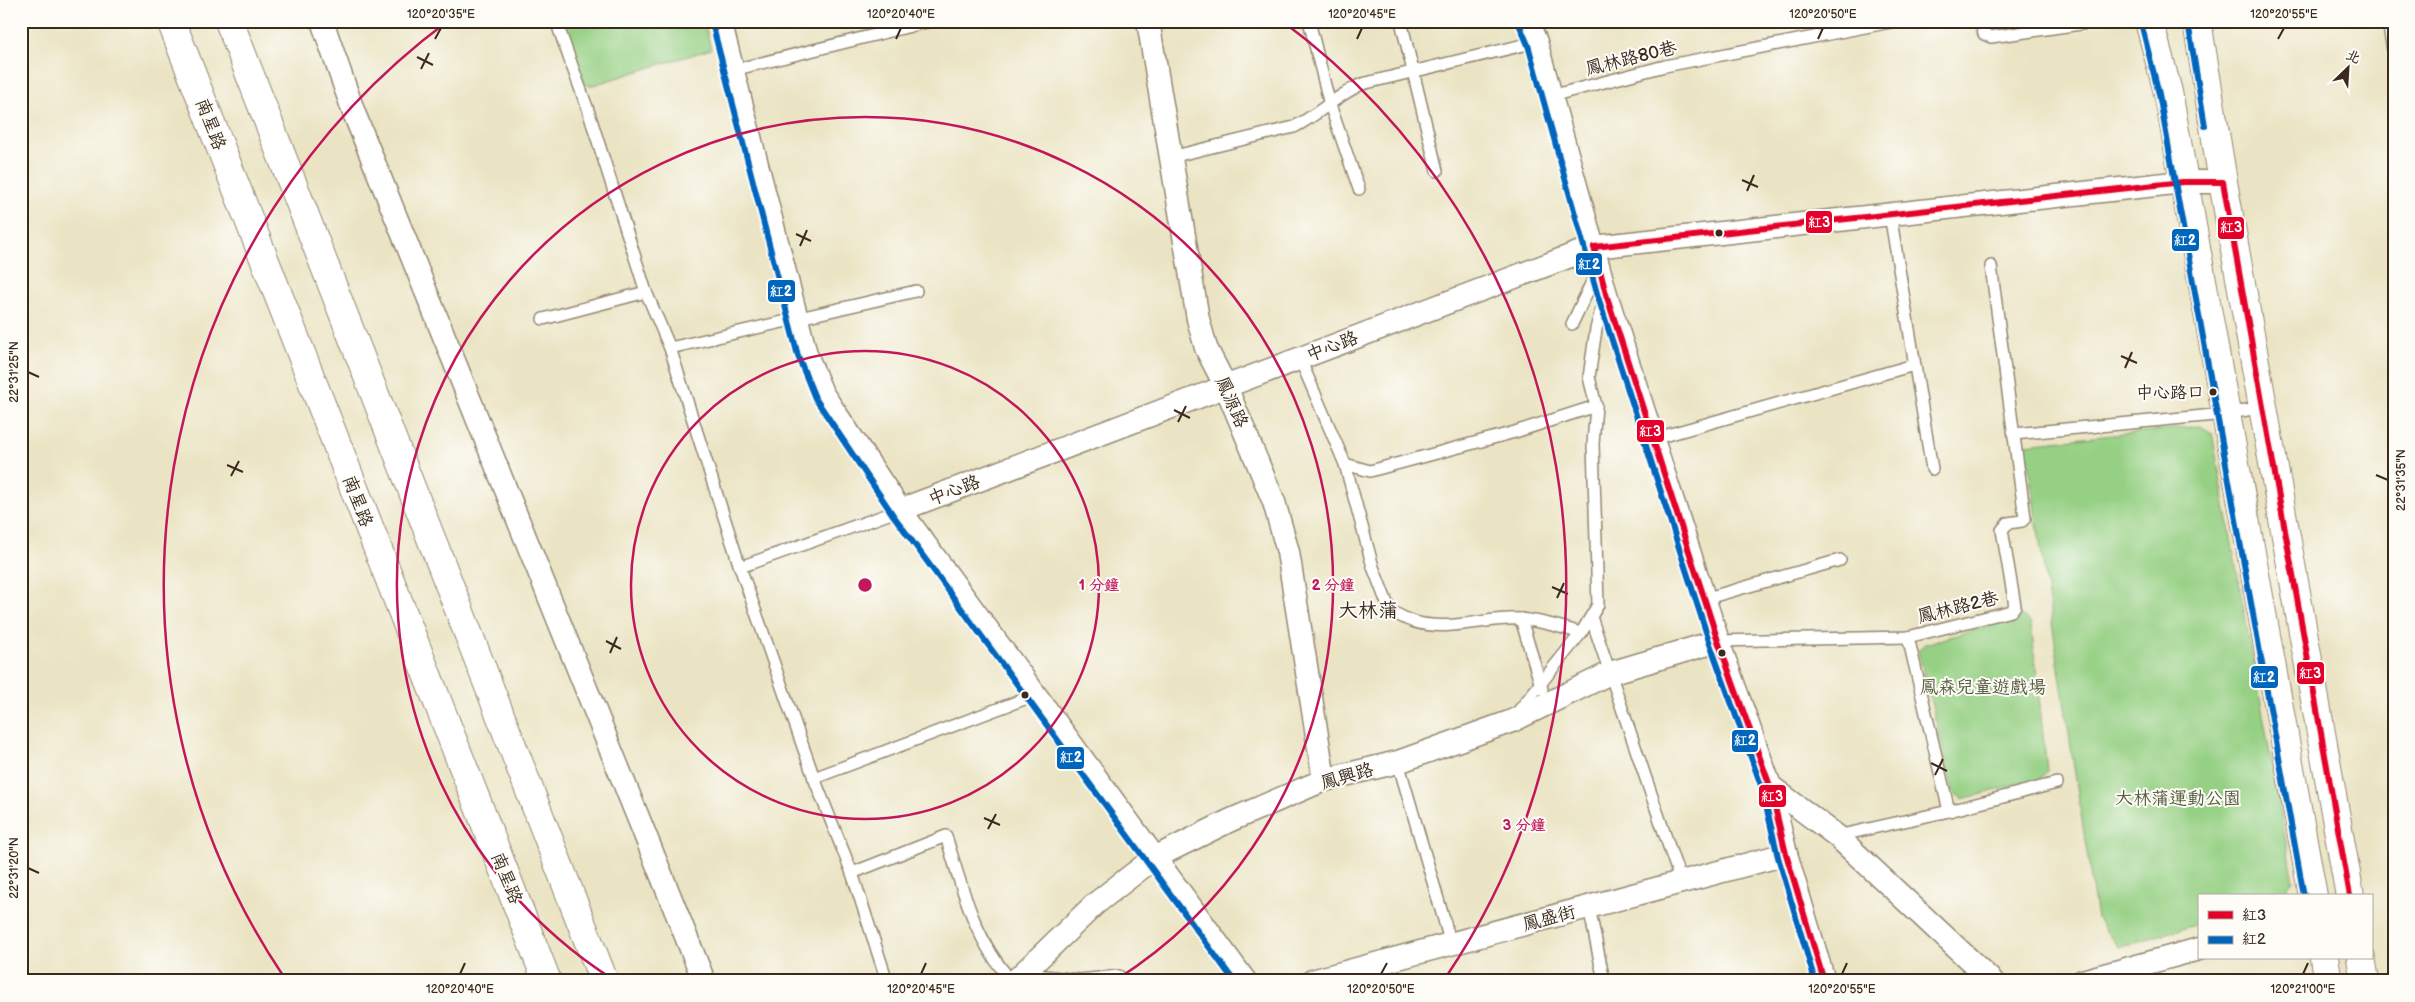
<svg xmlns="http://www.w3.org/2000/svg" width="2415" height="1002" font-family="'Balsamiq Sans','LXGW WenKai TC',sans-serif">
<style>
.green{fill:#96d084;stroke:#687d51}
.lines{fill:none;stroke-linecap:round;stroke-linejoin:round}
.service-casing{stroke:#938771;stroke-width:14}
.minor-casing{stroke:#938771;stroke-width:25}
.tertiary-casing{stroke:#938771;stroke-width:30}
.service{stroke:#fff;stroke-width:11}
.minor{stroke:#fff;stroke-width:22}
.tertiary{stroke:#fff;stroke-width:28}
.bus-1-casing{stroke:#fdfcf7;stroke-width:10}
.bus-2-casing{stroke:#fdfcf7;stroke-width:10}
.bus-1{stroke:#e4002b;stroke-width:6}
.bus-2{stroke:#0065bd;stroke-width:6}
.ticks{fill:none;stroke:#3b2a1e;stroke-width:2}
.ring{fill:none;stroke:#c2185b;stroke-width:2.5}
.bus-dot{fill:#3b2a1e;stroke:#fdfcf7;stroke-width:2}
.labels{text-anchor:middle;stroke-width:4;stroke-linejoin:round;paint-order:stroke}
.bus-label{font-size:17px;fill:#3b2a1e;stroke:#fdfcf7;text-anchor:end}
.street-label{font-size:18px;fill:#3b2a1e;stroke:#fdfcf7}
.park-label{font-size:18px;fill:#565c3d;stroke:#fdfcf7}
.quarter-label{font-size:20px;fill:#3b2a1e;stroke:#fdfcf7}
.centre{fill:#c2185b;stroke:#fdfcf7;stroke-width:2.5}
.ring-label{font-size:15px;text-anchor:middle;font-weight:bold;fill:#c2185b;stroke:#fdfcf7;stroke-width:4;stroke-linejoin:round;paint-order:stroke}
.line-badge{stroke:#fdfcf7;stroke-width:2}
.badge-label{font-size:14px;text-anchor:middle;font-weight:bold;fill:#fff}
.neatline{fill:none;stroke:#3b2a1e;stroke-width:2}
.ticks-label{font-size:12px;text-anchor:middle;fill:#3b2a1e}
</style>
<rect width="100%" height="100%" fill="#fdfcf7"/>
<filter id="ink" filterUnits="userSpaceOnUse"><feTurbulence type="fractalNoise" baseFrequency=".02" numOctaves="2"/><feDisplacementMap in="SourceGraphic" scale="10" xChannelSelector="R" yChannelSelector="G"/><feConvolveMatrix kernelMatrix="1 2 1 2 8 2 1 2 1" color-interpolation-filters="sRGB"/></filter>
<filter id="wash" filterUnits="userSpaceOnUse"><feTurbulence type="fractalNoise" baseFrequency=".0096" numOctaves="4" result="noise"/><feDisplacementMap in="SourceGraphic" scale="20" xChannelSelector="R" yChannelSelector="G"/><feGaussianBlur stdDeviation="1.12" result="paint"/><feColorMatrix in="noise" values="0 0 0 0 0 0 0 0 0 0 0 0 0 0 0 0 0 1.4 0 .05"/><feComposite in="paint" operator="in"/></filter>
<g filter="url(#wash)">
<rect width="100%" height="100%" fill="#ebe4c4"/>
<g class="green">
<path d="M561 21H704L711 49 590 86 581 82Z"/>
<path d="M2201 426 2212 433 2293 881 2282 896H2199V924L2118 947 2097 919 2025 444Z"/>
<path d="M2023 616 2031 623 2047 771 2040 779 1962 799 1953 791 1918 650 1925 644Z"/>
</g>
</g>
<g filter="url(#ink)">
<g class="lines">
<g class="service-casing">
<g id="service">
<path d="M556 21 588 110 646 292 670 348 740 567 814 778 852 873 887 981"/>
<path d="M1309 21 1330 105 1359 189"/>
<path d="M1401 21 1437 171"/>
<path d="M1980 21 1984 34 1991 37 2101 21"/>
<path d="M2388 21 2394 56"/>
<path d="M733 70 931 21"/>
<path d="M1551 96 1665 66 1896 21"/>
<path d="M1171 157 1294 127C1318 115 1337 95 1362 84L1536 42"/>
<path d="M1890 214 1932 469"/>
<path d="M543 319 646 292"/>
<path d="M1572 324 1598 269"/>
<path d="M670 348 916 291"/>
<path d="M1300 359 1345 464 1373 567 1390 611C1398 614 1406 620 1415 622 1448 632 1488 617 1521 619 1542 621 1561 627 1581 633"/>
<path d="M2014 434 2225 414 2263 407"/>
<path d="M1653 439 1914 365"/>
<path d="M1345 464 1370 471 1515 432 1596 406"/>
<path d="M740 567 900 510"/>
<path d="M1704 599 1840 560"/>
<path d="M1591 617 1681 882"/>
<path d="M1521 619 1542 689"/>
<path d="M1908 637 1949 811"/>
<path d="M1718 641 1908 637 2011 611 2015 606 2002 530 2008 523 2022 521 2025 518 1991 266"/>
<path d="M1517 713 1581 633 1598 605 1593 444 1596 406 1589 377 1596 329 1604 299"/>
<path d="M1398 762 1451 944"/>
<path d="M814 778 1035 695"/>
<path d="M1837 836 1949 811 2057 783"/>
<path d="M852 873 946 836C961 885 975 942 1012 981"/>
<path d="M1589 907 1604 981"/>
<path d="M1023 979 1036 975 1079 980 1119 976"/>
</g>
</g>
<g class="minor-casing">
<g id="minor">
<path d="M322 21 354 113 704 981"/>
<path d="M720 21 806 354 822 393 900 510 1245 981"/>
<path d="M1148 21 1198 319 1206 348 1226 387 1274 502 1288 552 1324 780"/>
<path d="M1527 21 1536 42 1606 294 1718 641 1770 786 1786 854 1824 981"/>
<path d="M900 510 1594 247 2183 182H2223"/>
<path d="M1770 786 1837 836 1992 981"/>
<path d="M1015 981 1095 904 1154 858 1231 820 1324 780 1398 762 1512 721 1610 673 1718 641"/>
<path d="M1312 981 1786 854"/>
<path d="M2082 981 2199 949"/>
</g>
</g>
<g class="tertiary-casing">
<g id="tertiary">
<path d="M171 21 547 981"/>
<path d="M229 21 604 981"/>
<path d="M2149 21 2168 92 2313 896"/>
<path d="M2197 21 2223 182 2350 896"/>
<path d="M2324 958 2328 981"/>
<path d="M2361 958 2365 981"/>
</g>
</g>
<use href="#service" class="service"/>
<use href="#minor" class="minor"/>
<use href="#tertiary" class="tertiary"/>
<g class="bus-1-casing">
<g id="bus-1">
<path d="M1594 247 2183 182H2223L2350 896"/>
<path d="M1594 247 1606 294 1718 641 1770 786 1786 854 1824 981"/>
</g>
</g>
<g class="bus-2-casing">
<g id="bus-2">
<path d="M2188 22 2205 126"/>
<path d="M712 23 798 356 815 398 893 515 1234 981"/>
<path d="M2141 23 2159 94 2304 896"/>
<path d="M1519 24 1528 45 1598 297 1710 644 1762 788 1778 857 1815 981"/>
</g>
</g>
<use href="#bus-1" class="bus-1"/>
<use href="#bus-2" class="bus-2"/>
</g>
</g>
<path class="ticks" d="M435 39 441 28M896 39 901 28M1357 39 1362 28M1818 39 1823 28M2278 39 2284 28M417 57 433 65M421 69 429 53M1742 180 1758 187M1747 191 1754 175M796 234 811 241M800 246 807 230M2121 356 2137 363M2125 368 2132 352M28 372 39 377M1174 410 1190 418M1178 422 1186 406M227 465 243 472M2376 475 2388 480M231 476 239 461M1552 587 1568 594M1557 598 1564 583M606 641 621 649M610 653 617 637M1931 763 1947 771M1935 775 1943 759M984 818 1000 825M988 829 996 814M28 868 39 873M460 974 465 963M921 974 926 963M1381 974 1387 963M1842 974 1847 963M2303 974 2308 963"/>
<g class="ring">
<circle cx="865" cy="585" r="234"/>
<path d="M614 980A468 468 0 1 1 1116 980"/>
<path d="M284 977A701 701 0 0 1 448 21M1282 21A701 701 0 0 1 1446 977"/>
</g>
<g class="bus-dot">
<circle cx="1719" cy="233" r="4.5"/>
<circle cx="2213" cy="392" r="4.5"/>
<circle cx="1722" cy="653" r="4.5"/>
<circle cx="1025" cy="695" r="4.5"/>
</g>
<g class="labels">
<g class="bus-label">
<text x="2204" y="398">中心路口</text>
</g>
<g class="street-label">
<text transform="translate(1631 58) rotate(-14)" y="6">鳳林路80巷</text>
<text transform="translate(211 124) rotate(69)" y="6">南星路</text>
<text transform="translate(1332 346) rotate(-21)" y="6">中心路</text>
<text transform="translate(1232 402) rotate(66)" y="6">鳳源路</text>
<text transform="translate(954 490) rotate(-21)" y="6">中心路</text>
<text transform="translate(358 501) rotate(69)" y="6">南星路</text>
<text transform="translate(1958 607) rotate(-14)" y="6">鳳林路2巷</text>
<text transform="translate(1347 776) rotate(-16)" y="6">鳳興路</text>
<text transform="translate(507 878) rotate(68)" y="6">南星路</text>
<text transform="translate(1549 918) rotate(-15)" y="6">鳳盛街</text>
</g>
<g class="park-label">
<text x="1983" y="693">鳳森兒童遊戲場</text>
<text x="2178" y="804">大林蒲運動公園</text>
</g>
<g class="quarter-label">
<text x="1368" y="617">大林蒲</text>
</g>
</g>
<circle cx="865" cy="585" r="8" class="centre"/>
<g class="ring-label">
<text x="1099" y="590">1 分鐘</text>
<text x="1333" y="590">2 分鐘</text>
<text x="1524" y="830">3 分鐘</text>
</g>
<g class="line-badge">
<rect x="1805" y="210" width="28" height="24" rx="5" fill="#e4002b"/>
<rect x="2217" y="216" width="28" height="24" rx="5" fill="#e4002b"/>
<rect x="2171" y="228" width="29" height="24" rx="5" fill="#0065bd"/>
<rect x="1575" y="252" width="28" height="24" rx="5" fill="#0065bd"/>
<rect x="767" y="279" width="29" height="24" rx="5" fill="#0065bd"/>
<rect x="1636" y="419" width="29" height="24" rx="5" fill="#e4002b"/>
<rect x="2296" y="661" width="29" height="24" rx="5" fill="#e4002b"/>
<rect x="2250" y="665" width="29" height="24" rx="5" fill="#0065bd"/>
<rect x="1731" y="729" width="28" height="24" rx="5" fill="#0065bd"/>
<rect x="1056" y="746" width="29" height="24" rx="5" fill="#0065bd"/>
<rect x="1758" y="784" width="29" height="24" rx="5" fill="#e4002b"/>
</g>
<g class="badge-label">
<text x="1819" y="227">紅3</text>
<text x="2231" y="232">紅3</text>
<text x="2185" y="245">紅2</text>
<text x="1589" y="269">紅2</text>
<text x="781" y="296">紅2</text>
<text x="1650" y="436">紅3</text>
<text x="2310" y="678">紅3</text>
<text x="2264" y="682">紅2</text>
<text x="1745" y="745">紅2</text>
<text x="1071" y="762">紅2</text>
<text x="1772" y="801">紅3</text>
</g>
<rect width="2415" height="1002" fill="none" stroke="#fdfcf7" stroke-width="55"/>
<rect x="2198" y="894" width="175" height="65" fill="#fdfcf7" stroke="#afa8a0"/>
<rect x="2208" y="911" width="25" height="8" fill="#e4002b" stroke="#afa8a0"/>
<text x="2242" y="920" font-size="15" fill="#3b2a1e">紅3</text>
<rect x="2208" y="936" width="25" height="8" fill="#0065bd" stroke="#afa8a0"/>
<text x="2242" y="944" font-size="15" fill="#3b2a1e">紅2</text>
<g transform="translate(2348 68) rotate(25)" stroke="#fdfcf7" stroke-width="4" paint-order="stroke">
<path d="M0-4L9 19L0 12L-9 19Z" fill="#3b2a1e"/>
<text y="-8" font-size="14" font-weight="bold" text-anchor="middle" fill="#3b2a1e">北</text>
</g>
<rect x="28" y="28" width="2360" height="946" class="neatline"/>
<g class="ticks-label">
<text x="441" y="18">120°20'35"E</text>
<text x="901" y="18">120°20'40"E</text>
<text x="1362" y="18">120°20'45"E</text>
<text x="1823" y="18">120°20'50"E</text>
<text x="2284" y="18">120°20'55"E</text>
<text transform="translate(14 372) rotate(-90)" y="4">22°31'25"N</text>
<text transform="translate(2401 480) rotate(-90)" y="4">22°31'35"N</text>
<text transform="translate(14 868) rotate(-90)" y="4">22°31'20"N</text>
<text x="460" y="993">120°20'40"E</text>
<text x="921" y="993">120°20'45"E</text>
<text x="1381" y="993">120°20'50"E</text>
<text x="1842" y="993">120°20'55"E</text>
<text x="2303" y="993">120°21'00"E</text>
</g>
</svg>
